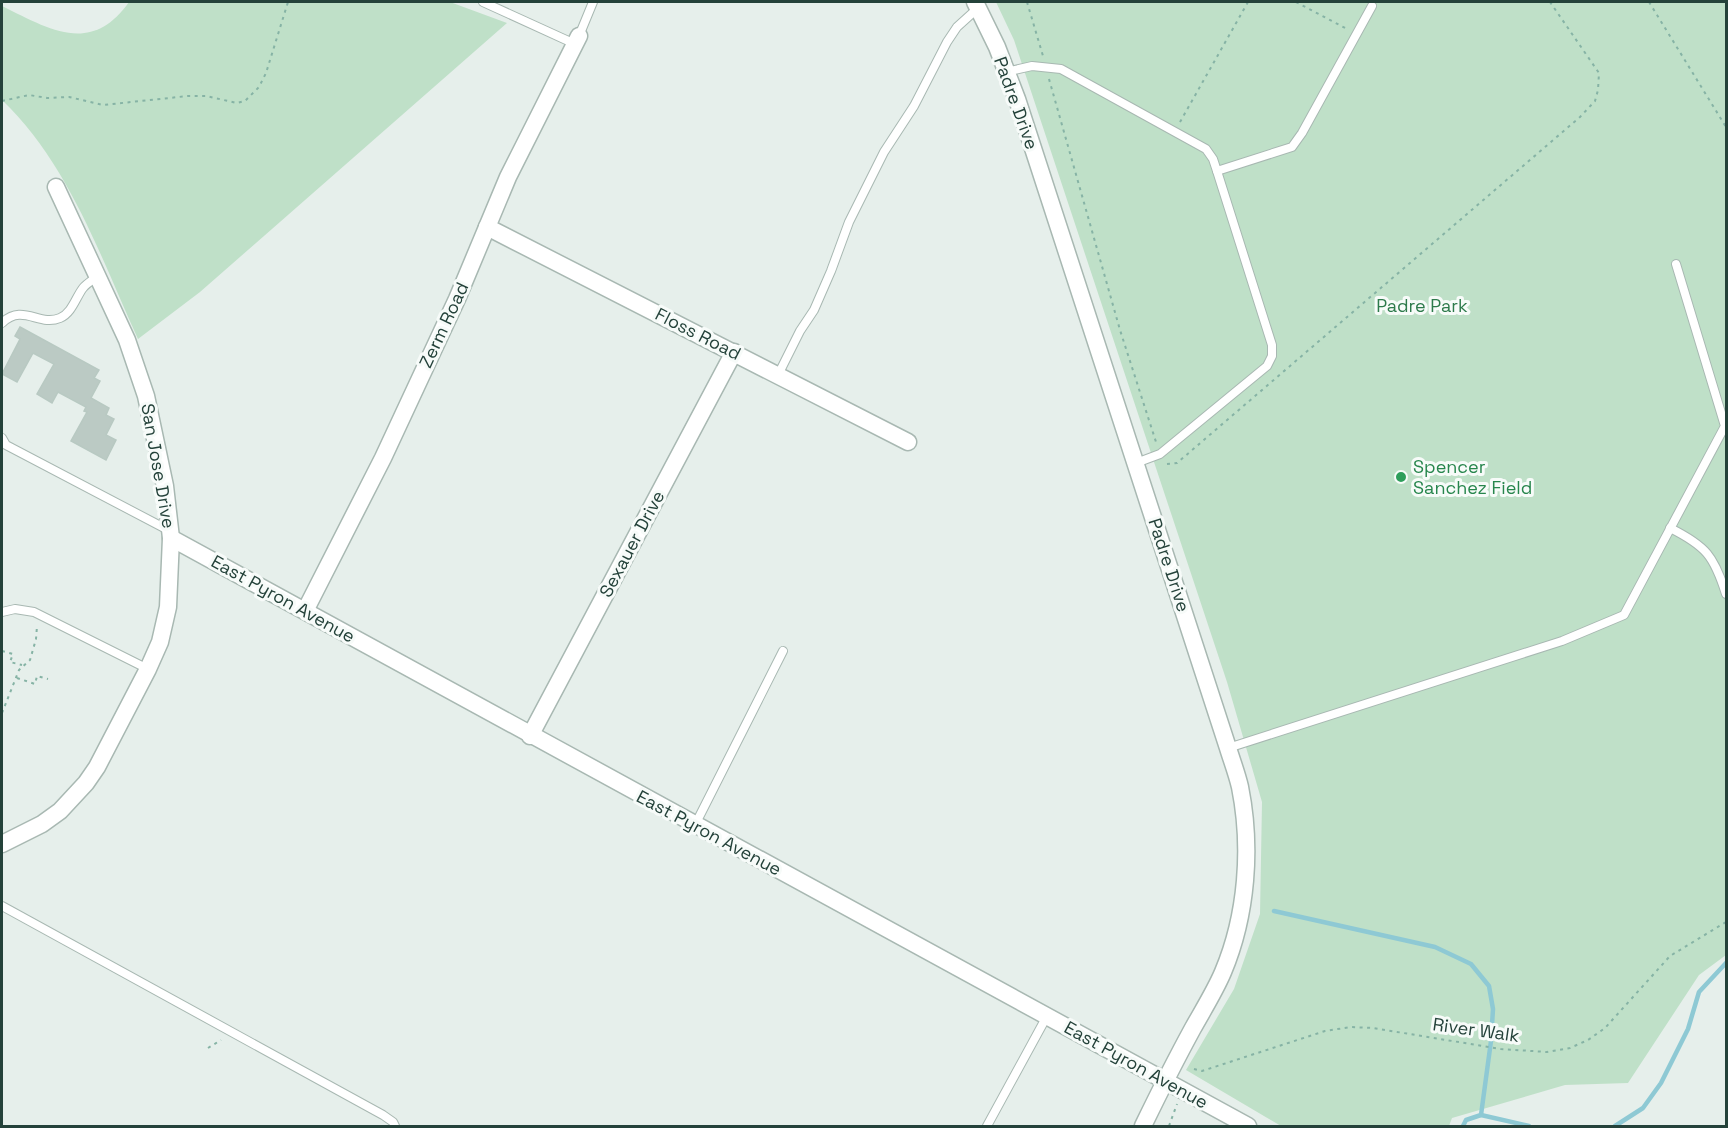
<svg xmlns="http://www.w3.org/2000/svg" width="1728" height="1128" font-family="'Space Grotesk',sans-serif">
<style>
.green{fill:#bfe0c8}
.lines{fill:none;stroke-linecap:round;stroke-linejoin:round}
.stream{stroke:#8ec9d4;stroke-width:4.5}
.building{fill:#bbcac4;stroke:#b8c9c2;stroke-width:1.5}
.service-casing{stroke:#a8b8b2;stroke-width:10}
.minor-casing{stroke:#a8b8b2;stroke-width:19}
.path{stroke:#86b3a5;stroke-width:2;stroke-dasharray:3 4.5;stroke-linecap:butt}
.service{stroke:#fff;stroke-width:8}
.minor{stroke:#fff;stroke-width:16}
.leisure-dot{fill:#2e9e5b;stroke:#f7fbf9;stroke-width:2}
.labels{text-anchor:middle;stroke-width:6;stroke-linejoin:round;paint-order:stroke}
.street-label{font-size:18px;fill:#24423a;stroke:#f7fbf9}
.park-label{font-size:18px;fill:#2d7a4b;stroke:#f7fbf9}
.leisure-label{font-size:18px;fill:#27864d;stroke:#f7fbf9;text-anchor:start}
</style>
<rect width="100%" height="100%" fill="#e6efeb"/>
<g class="green">
<path d="M129 2H450L507 23 200 292 138 339C100 256 69 164 2 100V6C49 29 91 56 129 2Z"/>
<path d="M996 2H1726V955L1699 975 1628 1083 1565 1085 1452 1118 1449 1126H1281L1186 1070 1234 989 1260 914 1262 802 1227 682 1014 40Z"/>
</g>
<g class="lines">
<g class="stream">
<path d="M1274 911 1435 947 1471 964 1489 986 1493 1009 1491 1041 1481 1115"/>
<path d="M1463 1126 1466 1120 1481 1115 1529 1126"/>
<path d="M1615 1126 1643 1108 1661 1083 1688 1029 1699 992 1726 963"/>
</g>
</g>
<path class="building" d="M20 327 99 370 94 378 100 381 91 398 109 408 106 415 114 419 106 435 116 440 106 460 71 441 87 412 84 411 86 407 58 392 52 403 37 394 54 364 33 353 17 382 2 374 20 339 15 336Z"/>
<g class="lines">
<g class="service-casing">
<g id="service">
<path d="M483 2 575 44"/>
<path d="M579 36 593 2"/>
<path d="M1006 72 1032 66 1061 69 1206 149 1213 159 1217 171 1272 345V356L1267 366 1160 454 1136 463"/>
<path d="M1217 171 1292 147 1302 133 1372 6"/>
<path d="M2 323C23 303 39 327 60 318 72 313 76 297 83 288 87 283 93 280 98 276"/>
<path d="M778 375 800 331 814 310 831 271 849 222 884 152 914 106 947 42 957 27 978 8"/>
<path d="M2 438 6 445 170 531"/>
<path d="M1670 528C1706 546 1714 556 1726 594"/>
<path d="M2 612 15 609 34 612 148 669"/>
<path d="M1228 748 1562 641 1624 615 1725 426 1676 264"/>
<path d="M695 825 783 651"/>
<path d="M2 906 383 1115 393 1122 395 1126"/>
<path d="M987 1126 1047 1016"/>
</g>
</g>
<g class="minor-casing">
<g id="minor">
<path d="M975 2 997 47 1017 99 1228 748C1232 761 1237 774 1240 787 1252 847 1247 915 1223 972 1215 991 1203 1010 1193 1028 1175 1061 1159 1093 1143 1126"/>
<path d="M487 227 908 442"/>
<path d="M171 538 1248 1126"/>
<path d="M305 611 383 458 457 299 508 177 579 36"/>
<path d="M530 736 734 352"/>
<path d="M2 844 42 824 60 811 86 783 97 767 148 669 160 642 168 607 171 538 165 486 146 396 127 340 56 187"/>
</g>
</g>
<g class="path">
<path d="M1027 2 1043 56"/>
<path d="M1296 2 1347 29"/>
<path d="M1649 2 1726 127"/>
<path d="M1049 79 1120 330 1156 442"/>
<path d="M2 101 29 95 47 98 69 97 103 105 188 96H206L237 103 245 101 259 87 266 73 288 2"/>
<path d="M1180 122 1248 2"/>
<path d="M1167 464 1177 463 1580 117 1595 101 1598 90 1599 73 1550 2"/>
<path d="M2 651 13 654 10 662 22 665"/>
<path d="M17 678 35 684 37 676 48 679"/>
<path d="M2 713 19 670 30 660 36 639 37 626"/>
<path d="M208 1048 221 1040"/>
<path d="M1194 1069 1202 1071 1325 1031 1351 1027 1373 1028 1501 1049 1547 1052 1570 1048 1588 1040 1605 1028 1670 956 1726 922"/>
<path d="M1169 1126 1177 1104"/>
</g>
<use href="#service" class="service"/>
<use href="#minor" class="minor"/>
</g>
<circle class="leisure-dot" cx="1401" cy="477" r="6"/>
<g class="labels">
<g class="street-label">
<text transform="translate(1016 103) rotate(70)" y="6">Padre Drive</text>
<text transform="translate(444 325) rotate(-65)" y="6">Zerm Road</text>
<text transform="translate(698 334) rotate(27)" y="6">Floss Road</text>
<text transform="translate(158 466) rotate(80)" y="6">San Jose Drive</text>
<text transform="translate(632 544) rotate(-62)" y="6">Sexauer Drive</text>
<text transform="translate(1169 565) rotate(72)" y="6">Padre Drive</text>
<text transform="translate(283 599) rotate(29)" y="6">East Pyron Avenue</text>
<text transform="translate(709 833) rotate(28)" y="6">East Pyron Avenue</text>
<text transform="translate(1476 1030) rotate(8)" y="6">River Walk</text>
<text transform="translate(1136 1065) rotate(29)" y="6">East Pyron Avenue</text>
</g>
<g class="park-label">
<text x="1422" y="312">Padre Park</text>
</g>
<g class="leisure-label">
<text x="1413" y="473">Spencer<tspan x="1413" dy="21">Sanchez Field</tspan></text>
</g>
</g>
<rect width="1728" height="1128" fill="none" stroke="#24423a" stroke-width="6"/>
</svg>
